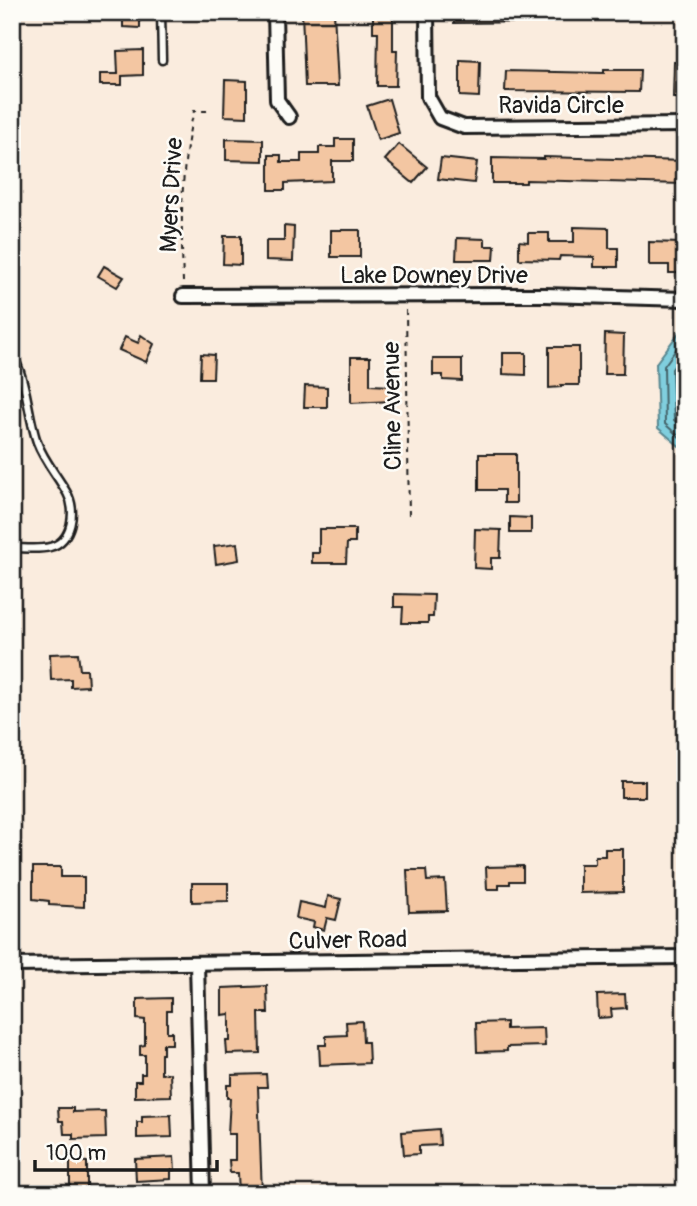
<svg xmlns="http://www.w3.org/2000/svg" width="697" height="1206" font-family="Pangolin,sans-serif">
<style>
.water{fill:#80cfde;stroke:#588790;stroke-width:2}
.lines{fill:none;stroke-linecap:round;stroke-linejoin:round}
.shore{stroke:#44646a;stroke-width:2}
.building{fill:#f3c6a2;stroke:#1c1c1c;stroke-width:2}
.service-casing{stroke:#1c1c1c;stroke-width:11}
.minor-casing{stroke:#1c1c1c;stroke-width:18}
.path{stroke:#1c1c1c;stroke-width:2;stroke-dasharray:5 5;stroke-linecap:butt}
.service{stroke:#fdfcf7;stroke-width:6}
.minor{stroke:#fdfcf7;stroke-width:12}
.labels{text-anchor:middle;stroke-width:5;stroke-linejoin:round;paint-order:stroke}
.street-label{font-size:24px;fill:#1c1c1c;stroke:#fdfcf7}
</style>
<rect width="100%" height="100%" fill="#faecde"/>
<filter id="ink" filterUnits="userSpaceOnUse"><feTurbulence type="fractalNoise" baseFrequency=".0143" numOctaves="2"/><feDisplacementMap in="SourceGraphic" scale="14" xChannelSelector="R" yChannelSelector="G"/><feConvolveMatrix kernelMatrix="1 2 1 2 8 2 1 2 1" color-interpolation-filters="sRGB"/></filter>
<g filter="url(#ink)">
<path class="water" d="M681 330 685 331V451L658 428 656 363Z"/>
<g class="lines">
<g class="shore">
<path d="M685 337 664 366 665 424 685 442"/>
<path d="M685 351 672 369 674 420 685 430"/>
</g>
</g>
<g class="building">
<path d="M123 12H140V28L123 27Z"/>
<path d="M302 12H334L338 86H305Z"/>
<path d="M373 12H393V50H397L396 86H377L378 32H373Z"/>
<path d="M454 12H543V22L454 23Z"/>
<path d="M143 50V75L122 76V85H100V74H118L117 51Z"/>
<path d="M460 60 480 61 479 97 460 96Z"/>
<path d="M674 62H685V98H673Z"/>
<path d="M604 70H640L639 92 505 91 506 71 604 73Z"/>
<path d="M225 80 247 81V117L224 116Z"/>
<path d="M389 99 399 133 378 140 367 106Z"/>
<path d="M226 139 263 140V161L226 160Z"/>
<path d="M335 139H353V161H332V181L285 183V190H269V155H281V162H301V154H319V147H335Z"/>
<path d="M399 144 427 167 413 183 385 160Z"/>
<path d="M544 157 685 161 684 184 526 180V183H492V158L544 159Z"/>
<path d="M441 158 477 162 474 183 438 179Z"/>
<path d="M284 226 294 227 293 261 266 260V241H284Z"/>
<path d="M574 227 609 228V248H618V267H594V257L560 256 559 260 519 259V241L528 242V233H549V242H574Z"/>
<rect x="331" y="230" width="29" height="27"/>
<path d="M224 236H241V265L223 264Z"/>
<path d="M457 238 485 239V246H495L494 260H456Z"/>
<path d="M649 242 681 243V273H669V265H649Z"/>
<path d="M104 266 124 277 117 287 98 276Z"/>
<path d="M605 334 624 335 623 374H604Z"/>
<path d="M141 335 154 344 146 362 119 350 125 337 138 343Z"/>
<path d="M549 347H579V385H561V387L549 388Z"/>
<path d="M503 353H526V375L503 374Z"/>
<path d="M201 354 214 355 213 378H200Z"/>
<path d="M351 357H370V385L392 386V401L351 403Z"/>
<path d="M433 359H462V381L443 380V375H433Z"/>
<path d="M305 386 327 387V407H304Z"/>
<path d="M479 454H516V503H504V490H479Z"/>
<path d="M510 517 531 518V533H510Z"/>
<path d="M319 529H355V543H347L346 563H312V553H319Z"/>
<path d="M475 529 501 530 500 558H491V569L474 568Z"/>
<path d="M237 543 239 560 216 564 214 546Z"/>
<path d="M394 594 434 595 433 617H428V623H402L403 607H394Z"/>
<path d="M78 653 80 670H87L88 686 71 687V679L51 680 50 654Z"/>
<rect x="621" y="781" width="24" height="16"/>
<path d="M605 849H623V892L580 893V864H595V856H605Z"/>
<path d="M523 866V881H510V884H499V889H487L486 867Z"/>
<path d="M33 867H61V877H84V907L49 905V901L33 899Z"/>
<path d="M407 870H426L427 881 445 880 447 911 409 912Z"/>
<path d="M192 883H228V901L192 902Z"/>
<path d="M328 896 341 899 336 920 327 918 324 930 313 927 314 922 296 918 299 902 326 908Z"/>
<path d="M267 986 268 1013H259L260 1053 227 1054 226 1041H230V1014L222 1015V988Z"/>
<path d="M625 994 626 1008 611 1009 612 1017 598 1018 597 995Z"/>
<path d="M171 998V1011H167V1032H172V1044H163V1054H161V1074L170 1073 171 1096 135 1097V1081H141V1074H145V1055H140V1046L145 1045V1020L137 1019V999Z"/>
<path d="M362 1021 363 1042H368L369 1063 320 1065 319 1045H326V1036L347 1035 346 1022Z"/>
<path d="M506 1022V1029L544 1028 545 1046 507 1047V1051L477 1052 476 1023Z"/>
<path d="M266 1074 267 1087H258L262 1194H239L238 1173H230L229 1160H235V1134H228L230 1098H227V1085H232V1075Z"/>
<path d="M58 1108H73V1112L105 1111 106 1138 73 1139V1134H64L63 1121H59Z"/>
<path d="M171 1115 172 1137 137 1138V1122H142V1116Z"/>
<path d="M439 1129 440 1145 419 1146V1154L404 1155 402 1132Z"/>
<path d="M174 1157 175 1170H171V1179L136 1181 135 1159Z"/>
<path d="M70 1161 87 1162V1189H70Z"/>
</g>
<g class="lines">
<g class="service-casing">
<g id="service">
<path d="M161 12 162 60"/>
<path d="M12 548C24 548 39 550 50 547 72 542 77 510 67 493 57 475 44 461 37 442 28 416 28 389 17 364"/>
</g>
</g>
<g class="minor-casing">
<g id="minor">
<path d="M275 12 277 100 289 117"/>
<path d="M427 12 428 97 440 118 464 127 685 125"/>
<path d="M183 296 545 295 685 299"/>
<path d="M197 963 203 1194"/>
<path d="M12 965 685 957"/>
</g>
</g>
<g class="path">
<path d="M183 282C181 225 180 167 194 111H210"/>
<path d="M406 310 409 517"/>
</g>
<use href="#service" class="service"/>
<use href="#minor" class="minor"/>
</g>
</g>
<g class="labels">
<g class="street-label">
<text x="561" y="113">Ravida Circle</text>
<text transform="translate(171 195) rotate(-87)" y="8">Myers Drive</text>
<text x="434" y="283">Lake Downey Drive</text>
<text transform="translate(392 406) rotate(-91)" y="8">Cline Avenue</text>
<text transform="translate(348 940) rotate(-1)" y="8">Culver Road</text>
</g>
</g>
<rect width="697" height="1206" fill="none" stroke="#fdfcf7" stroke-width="42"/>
<rect x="21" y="21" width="655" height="1164" fill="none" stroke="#1c1c1c" stroke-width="2.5" filter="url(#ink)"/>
<path d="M35 1160v10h182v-10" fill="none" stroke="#1c1c1c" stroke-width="3.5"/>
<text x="46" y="1160" font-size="21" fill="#1c1c1c" stroke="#fdfcf7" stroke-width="5" paint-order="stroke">100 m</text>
</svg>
